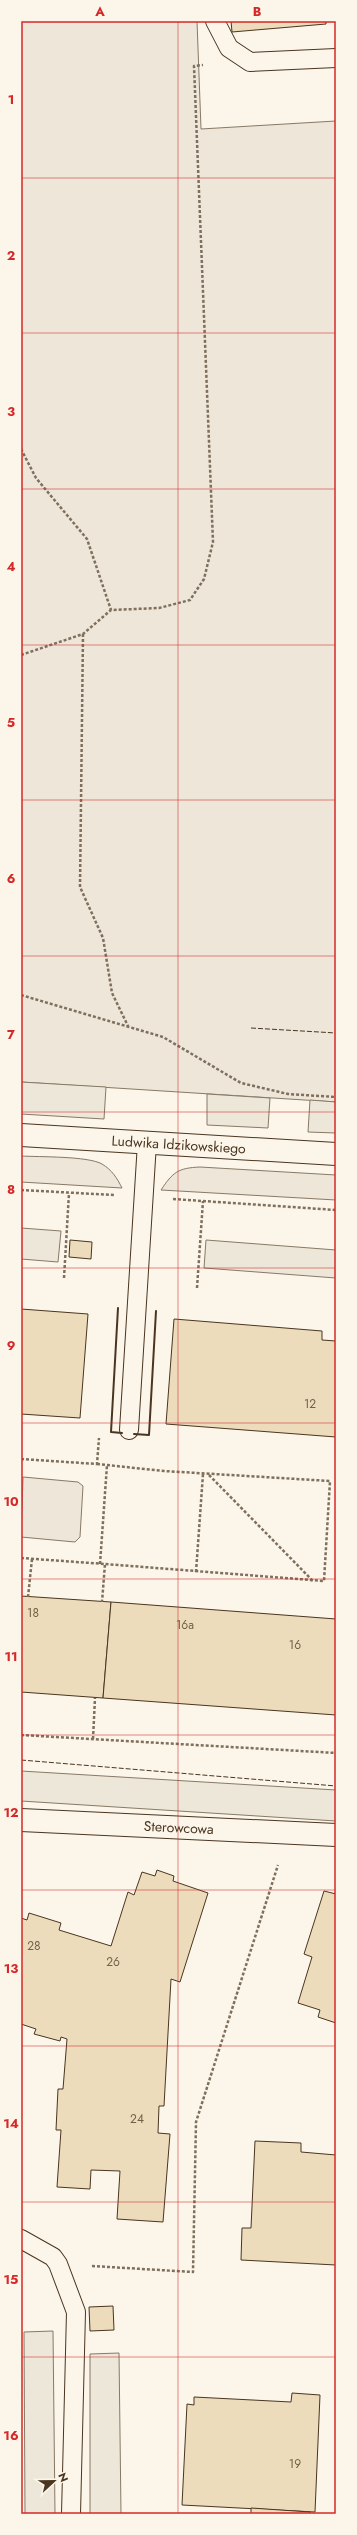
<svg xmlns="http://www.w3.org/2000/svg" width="357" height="2535" font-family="Jost,sans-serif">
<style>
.green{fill:#ede6d9;stroke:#887966}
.parking{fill:#ede7d9;stroke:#887966}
.building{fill:#ecdcbc;stroke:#4a3520}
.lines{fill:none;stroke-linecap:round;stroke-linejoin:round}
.service-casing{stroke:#4a3520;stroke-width:20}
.minor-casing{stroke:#4a3520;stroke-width:24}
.path{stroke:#7f6f5c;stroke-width:2.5;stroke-dasharray:3 2;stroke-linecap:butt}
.service{stroke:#fbf6e9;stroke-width:18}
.minor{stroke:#fbf6e9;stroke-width:22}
.fence{stroke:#4a3520;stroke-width:1;stroke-dasharray:5 2;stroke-linecap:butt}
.wall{stroke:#4a3520;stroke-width:2}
.grid{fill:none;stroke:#d62828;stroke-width:1;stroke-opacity:0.55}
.labels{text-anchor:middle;stroke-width:3;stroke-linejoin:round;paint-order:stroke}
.number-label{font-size:12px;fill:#725f47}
.street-label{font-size:14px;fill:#4a3520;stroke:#fbf6e9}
.neatline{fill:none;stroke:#d62828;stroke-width:1.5}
.grid-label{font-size:13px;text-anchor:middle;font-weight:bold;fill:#d62828}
</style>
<rect width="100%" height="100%" fill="#fbf6e9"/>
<g class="green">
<path d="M21 21H197L201 129 336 121V1102L21 1082Z"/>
<path d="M21 1156C39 1157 88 1156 102 1164 112 1170 117 1178 122 1188L21 1182Z"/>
<path d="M200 1167 336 1175V1200L161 1190C173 1172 178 1168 200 1167Z"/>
<path d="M23 1477 78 1482 83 1486 80 1537 75 1542 21 1537Z"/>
</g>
<g class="parking">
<path d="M21 1082 106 1087 104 1119 21 1114Z"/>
<path d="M207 1094 270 1098 268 1128 207 1125Z"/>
<path d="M310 1100 336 1102V1133L308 1132Z"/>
<path d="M21 1228 61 1231 58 1262 21 1259Z"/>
<path d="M206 1240 336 1250V1278L204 1268Z"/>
<path d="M21 1771 336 1790V1821L21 1801Z"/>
<path d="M53 2331 55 2514H25L24 2332Z"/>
<path d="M119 2353 121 2514H90V2354Z"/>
</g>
<g class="building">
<path d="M231 21H326V24L232 32Z"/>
<path d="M70 1240 92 1242 91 1259 69 1257Z"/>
<path d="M21 1309 88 1314 80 1418 21 1414Z"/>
<path d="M174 1319 322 1331V1340L336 1341V1437L166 1424Z"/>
<path d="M21 1596 111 1602 103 1698 21 1692Z"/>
<path d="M111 1602 336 1619V1715L103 1698Z"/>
<path d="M157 1870 174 1876 173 1881 208 1893 180 1982 171 1979 164 2106H159L158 2133 170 2134 163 2222 117 2219 120 2171 91 2170 90 2189 57 2187 61 2130H56L58 2089H63L67 2039 61 2037 60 2041 34 2034 36 2029 21 2024V1918L27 1920 29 1913 61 1923 59 1930 111 1946 128 1892 134 1895 142 1872 155 1876Z"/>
<path d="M324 1891 336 1894V2023L318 2017 320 2010 298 2003 312 1957 304 1954Z"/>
<path d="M255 2141 301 2143V2152L336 2155V2265L241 2260 242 2228H251Z"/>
<path d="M113 2306 114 2330 90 2331 89 2307Z"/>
<path d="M292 2393 320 2395 315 2512 182 2505 187 2404 194 2405V2397L291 2402Z"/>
<path d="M251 2508 310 2512 309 2514H251Z"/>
</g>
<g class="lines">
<g class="service-casing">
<g id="service">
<path d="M215 21 229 48 250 62 336 58"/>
<path d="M129 1430 147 1143"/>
<path d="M21 2239 53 2257 58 2264 76 2312 71 2514"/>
</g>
</g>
<g class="minor-casing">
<g id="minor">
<path id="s1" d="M21 1135 336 1154"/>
<path id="s2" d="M21 1820 336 1835"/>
</g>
</g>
<g class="path">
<path d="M21 449 36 478 87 539 111 610"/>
<path d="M83 634 80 887 103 938 112 993 128 1026"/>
<path d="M21 655 83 634 111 610 159 608 190 600 204 579 213 542 194 66 203 65"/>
<path d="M21 995 163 1037 241 1083 288 1094 336 1097"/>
<path d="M21 1190 114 1195"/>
<path d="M173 1199 336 1210"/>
<path d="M64 1278 69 1193"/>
<path d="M197 1288 203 1201"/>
<path d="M21 1459 97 1464 99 1438"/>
<path d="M97 1464 164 1471 330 1481 324 1581 105 1564"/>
<path d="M209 1475 313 1581"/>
<path d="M21 1558 105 1564 102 1602"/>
<path d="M100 1564 107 1465"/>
<path d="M196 1572 203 1474"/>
<path d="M28 1597 32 1559"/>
<path d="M21 1735 336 1753"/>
<path d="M93 1739 95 1698"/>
<path d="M92 2266 193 2272 196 2122 278 1865"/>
</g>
<use href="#service" class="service"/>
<use href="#minor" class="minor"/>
<g class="fence">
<path d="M251 1028 336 1033"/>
<path d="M21 1760 336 1786"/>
</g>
<g class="wall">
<path d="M118 1308 111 1432 122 1433"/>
<path d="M134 1434 149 1435 156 1311"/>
</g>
</g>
<path class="grid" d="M178 21V2514M21 178H336M21 333H336M21 489H336M21 645H336M21 800H336M21 956H336M21 1112H336M21 1268H336M21 1423H336M21 1579H336M21 1735H336M21 1890H336M21 2046H336M21 2202H336M21 2357H336"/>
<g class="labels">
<g class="number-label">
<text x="310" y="1408">12</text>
<text x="33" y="1617">18</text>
<text x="185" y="1629">16a</text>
<text x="295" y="1649">16</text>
<text x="34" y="1950">28</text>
<text x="113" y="1966">26</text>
<text x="137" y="2123">24</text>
<text x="295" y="2468">19</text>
</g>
<g class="street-label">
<text dy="5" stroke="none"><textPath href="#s1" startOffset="158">Ludwika Idzikowskiego</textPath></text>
<text dy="5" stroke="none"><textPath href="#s2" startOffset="158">Sterowcowa</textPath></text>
</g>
</g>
<rect width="357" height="2535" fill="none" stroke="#fbf6e9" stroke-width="44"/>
<g transform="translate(54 2481) rotate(68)" stroke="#fbf6e9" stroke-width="3" paint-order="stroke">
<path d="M0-3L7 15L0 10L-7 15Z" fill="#4a3520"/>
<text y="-6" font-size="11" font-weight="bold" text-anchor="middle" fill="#4a3520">N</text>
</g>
<rect x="22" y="22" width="313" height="2491" class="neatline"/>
<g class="grid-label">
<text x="100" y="16">A</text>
<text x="257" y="16">B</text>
<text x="11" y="104">1</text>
<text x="11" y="260">2</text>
<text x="11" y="416">3</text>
<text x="11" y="571">4</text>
<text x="11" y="727">5</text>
<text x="11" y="883">6</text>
<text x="11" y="1039">7</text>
<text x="11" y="1194">8</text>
<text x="11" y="1350">9</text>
<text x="11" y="1506">10</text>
<text x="11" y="1661">11</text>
<text x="11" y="1817">12</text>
<text x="11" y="1973">13</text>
<text x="11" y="2128">14</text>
<text x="11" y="2284">15</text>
<text x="11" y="2440">16</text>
</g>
</svg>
